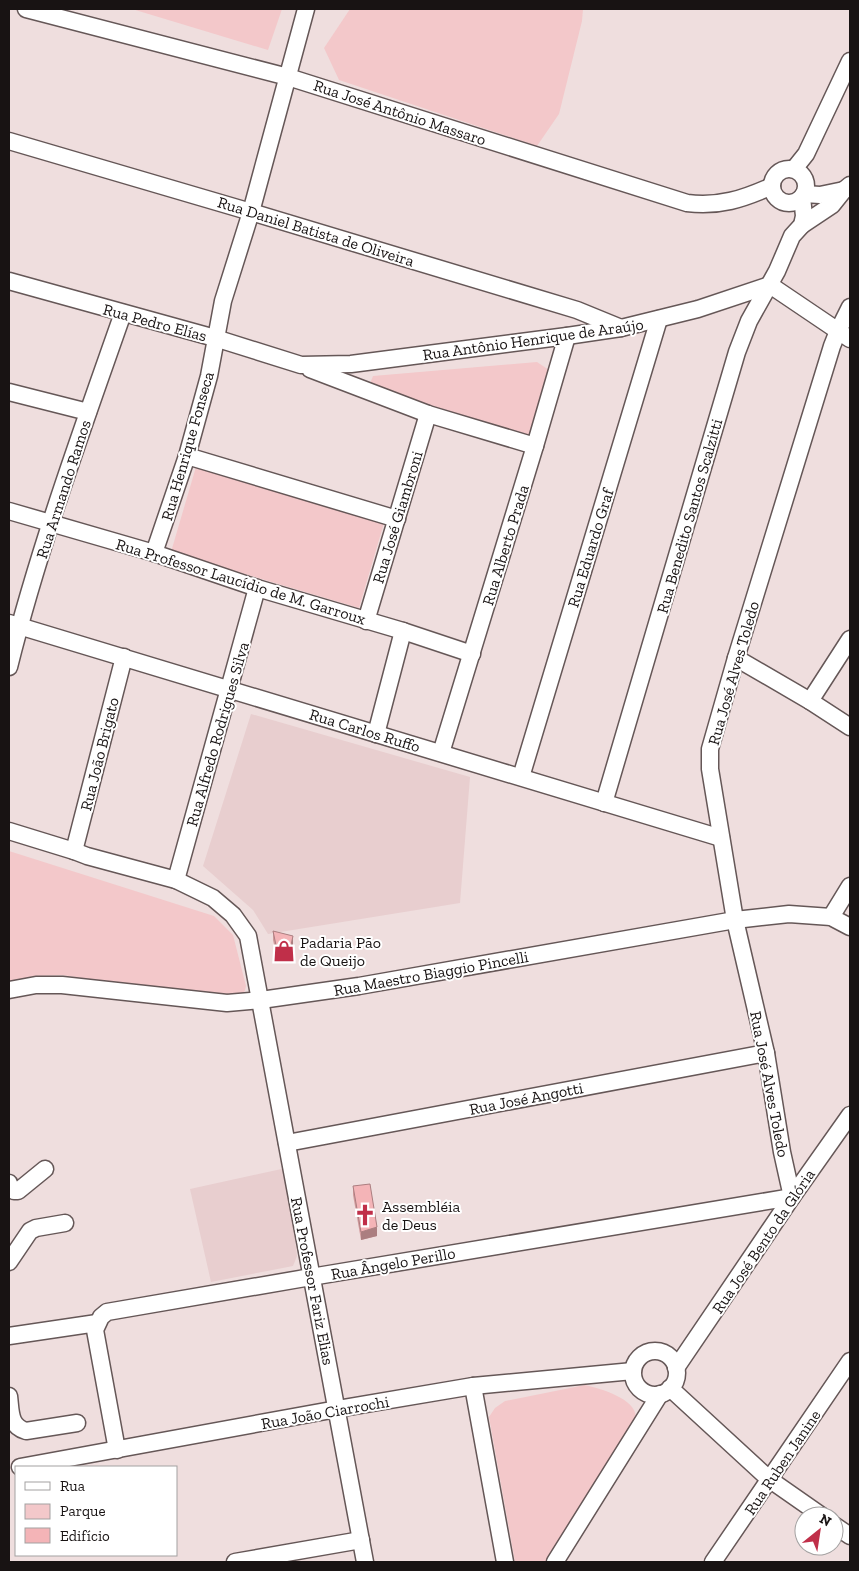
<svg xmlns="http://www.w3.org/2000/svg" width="859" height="1571" font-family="'Zilla Slab',serif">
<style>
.built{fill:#e8cecf}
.green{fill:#f3c8ca}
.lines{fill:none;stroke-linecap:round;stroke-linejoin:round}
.minor-casing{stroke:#655757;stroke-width:19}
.minor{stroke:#fff;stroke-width:16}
.wall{fill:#d29b9d}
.shaded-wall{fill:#ab7e80}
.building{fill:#f4b4b7;stroke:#ab7e80}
.labels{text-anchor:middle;stroke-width:4;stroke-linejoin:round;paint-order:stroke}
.street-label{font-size:16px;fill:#181313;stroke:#fff}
.poi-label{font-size:16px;fill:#181313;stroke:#fff;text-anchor:start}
</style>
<rect width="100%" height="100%" fill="#efdede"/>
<g class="built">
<path d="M251 714 470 777 460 903 268 934 253 910 203 866Z"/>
<path d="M286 1168 297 1256 293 1266 211 1282 190 1189Z"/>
</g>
<g class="green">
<path d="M132 9H282L268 50Z"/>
<path d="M350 9H583L582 21 559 114 537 146 339 80 324 48Z"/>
<path d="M537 362 549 370 529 436 369 386 373 376Z"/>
<path d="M198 460 386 516 359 608 171 552Z"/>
<path d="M9 851 214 916 233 935 246 986 244 994 235 1000 62 975 33 976 9 983Z"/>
<path d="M585 1385C601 1389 635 1398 636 1417 637 1422 634 1428 633 1433L546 1562H515L489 1417 495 1408 505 1401Z"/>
</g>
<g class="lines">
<g class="minor-casing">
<g id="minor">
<path d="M26 9 288 77 687 203C719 207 743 199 772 186"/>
<path d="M9 141 251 212 577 310 621 328"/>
<path d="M794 169 806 154 850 61"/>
<circle cx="789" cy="186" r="17"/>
<path d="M804 194 820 195 844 190"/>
<path d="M802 225 832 205 844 190 850 185"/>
<path d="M9 281 215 338 301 365 351 364 567 336 621 328 698 309 770 285"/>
<path d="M770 285 850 339"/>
<path d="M310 369 428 414 535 446"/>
<path d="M9 392 88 412"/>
<path d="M187 456 397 519"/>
<path d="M9 511 154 553 257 588 403 631 472 654"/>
<path d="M154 553 187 456 209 376 223 301 251 212 306 9"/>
<path d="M366 621 428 414"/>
<path d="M9 623 721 838"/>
<path d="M736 658 810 701 850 727"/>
<path d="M9 667C39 547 82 430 123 313"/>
<path d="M810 701 850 639"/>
<path d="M376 734 403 631"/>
<path d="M441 753 535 446 567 336"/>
<path d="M521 777 659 319"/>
<path d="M604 803 737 352 749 321 777 271 792 236 802 225 804 216 802 197"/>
<path d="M9 831 74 851 87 856 176 880 213 898 233 915 248 936 365 1562"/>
<path d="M74 851 124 657"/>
<path d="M176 880 257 588"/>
<path d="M831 917 850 886"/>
<path d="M9 990 36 985H62L227 1003 261 1000 359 986 735 920 789 914 831 917 850 927"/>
<path d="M287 1143 766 1053"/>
<path d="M9 1183 10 1188 14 1191H18L45 1169"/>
<path d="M9 1262 30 1231 36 1228 65 1223"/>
<path d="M9 1336 97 1323"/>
<circle cx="655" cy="1373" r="22"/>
<path d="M676 1368 792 1197 850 1115"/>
<path d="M473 1386 505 1562"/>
<path d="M670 1388 769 1479 822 1516"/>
<path d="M9 1396C11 1411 9 1426 26 1431L77 1423"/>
<path d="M117 1450 95 1330 101 1317 107 1312 311 1277 792 1197 782 1152 766 1053 735 920 710 769V749L736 658 832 346 838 331 850 307"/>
<path d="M20 1467 337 1409 473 1386 633 1371"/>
<path d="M834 1525 850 1536"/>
<path d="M235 1562 361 1540"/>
<path d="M555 1562 660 1394"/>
<path d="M713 1562 850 1361"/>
</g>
</g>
<use href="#minor" class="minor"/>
</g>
<g class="wall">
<path d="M273 931 293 945 290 957 277 958 273 940Z"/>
<path d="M353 1186 377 1236 361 1240 353 1195Z"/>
</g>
<g class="shaded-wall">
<path d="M293 936V945L290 957V949Z"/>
<path d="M377 1227V1236L361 1240V1232Z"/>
</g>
<g class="building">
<path d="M273 931 293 936 290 949 277 950Z"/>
<path d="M370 1184 377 1227 361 1232 353 1186Z"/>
</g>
<defs>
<g id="shop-bare" transform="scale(1.725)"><path d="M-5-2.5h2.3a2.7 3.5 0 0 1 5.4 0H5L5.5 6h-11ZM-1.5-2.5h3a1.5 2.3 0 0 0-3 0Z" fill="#c02f49" stroke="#fff" stroke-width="2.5" paint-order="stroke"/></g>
<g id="church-bare" transform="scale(1.725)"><path d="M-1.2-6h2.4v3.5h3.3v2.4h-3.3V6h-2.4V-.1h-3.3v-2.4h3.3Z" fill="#c02f49" stroke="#fff" stroke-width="2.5" paint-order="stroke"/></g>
</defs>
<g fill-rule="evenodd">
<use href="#shop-bare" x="284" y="951"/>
<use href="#church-bare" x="365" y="1215"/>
</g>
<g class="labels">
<g class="street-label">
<text transform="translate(400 112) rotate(18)" y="6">Rua José Antônio Massaro</text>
<text transform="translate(316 231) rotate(17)" y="6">Rua Daniel Batista de Oliveira</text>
<text transform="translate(155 322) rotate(15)" y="6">Rua Pedro Elías</text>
<text transform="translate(533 339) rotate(-8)" y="6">Rua Antônio Henrique de Araújo</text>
<text transform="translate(187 446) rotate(-74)" y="6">Rua Henrique Fonseca</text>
<text transform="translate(63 489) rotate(-72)" y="6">Rua Armando Ramos</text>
<text transform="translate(689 516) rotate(-74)" y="6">Rua Benedito Santos Scalzitti</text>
<text transform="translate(397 517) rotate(-73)" y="6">Rua José Giambroni</text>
<text transform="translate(505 545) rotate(-73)" y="6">Rua Alberto Prada</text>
<text transform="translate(590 548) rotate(-73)" y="6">Rua Eduardo Graf</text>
<text transform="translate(241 581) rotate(17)" y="6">Rua Professor Laucídio de M. Garroux</text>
<text transform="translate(733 673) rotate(-74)" y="6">Rua José Alves Toledo</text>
<text transform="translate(365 730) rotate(17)" y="6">Rua Carlos Ruffo</text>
<text transform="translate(217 734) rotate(-74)" y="6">Rua Alfredo Rodrigues Silva</text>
<text transform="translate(99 754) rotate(-76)" y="6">Rua João Brigato</text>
<text transform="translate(431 973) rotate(-10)" y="6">Rua Maestro Biaggio Pincelli</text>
<text transform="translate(770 1084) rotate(79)" y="6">Rua José Alves Toledo</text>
<text transform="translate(526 1098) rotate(-11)" y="6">Rua José Angotti</text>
<text transform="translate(763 1241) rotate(-56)" y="6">Rua José Bento da Glória</text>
<text transform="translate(393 1263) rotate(-10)" y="6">Rua Ângelo Perillo</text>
<text transform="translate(313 1281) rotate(79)" y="6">Rua Professor Fariz Elias</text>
<text transform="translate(325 1412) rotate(-10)" y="6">Rua João Ciarrochi</text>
<text transform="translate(782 1462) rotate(-56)" y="6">Rua Ruben Janine</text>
</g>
<g class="poi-label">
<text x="300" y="948">Padaria Pão<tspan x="300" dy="18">de Queijo</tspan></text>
<text x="382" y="1212">Assembléia<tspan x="382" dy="18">de Deus</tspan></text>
</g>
</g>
<rect width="859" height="1571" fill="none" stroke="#181313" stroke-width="20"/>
<rect x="15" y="1466" width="162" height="90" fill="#ffffff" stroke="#a3a1a1"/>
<rect x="25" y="1482" width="25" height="8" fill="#ffffff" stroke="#a3a1a1"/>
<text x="60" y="1491" font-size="15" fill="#181313">Rua</text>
<rect x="25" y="1504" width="25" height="15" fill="#f3c8ca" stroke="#a3a1a1"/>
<text x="60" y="1516" font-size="15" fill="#181313">Parque</text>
<rect x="25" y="1528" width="25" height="15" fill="#f4b4b7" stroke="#a3a1a1"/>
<text x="60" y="1541" font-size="15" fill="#181313">Edifício</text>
<g transform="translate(819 1531) rotate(30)"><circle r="24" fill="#ffffff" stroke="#a3a1a1"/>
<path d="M0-4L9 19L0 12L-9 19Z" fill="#c02f49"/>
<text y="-8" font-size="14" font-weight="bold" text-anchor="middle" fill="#181313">N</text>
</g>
</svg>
